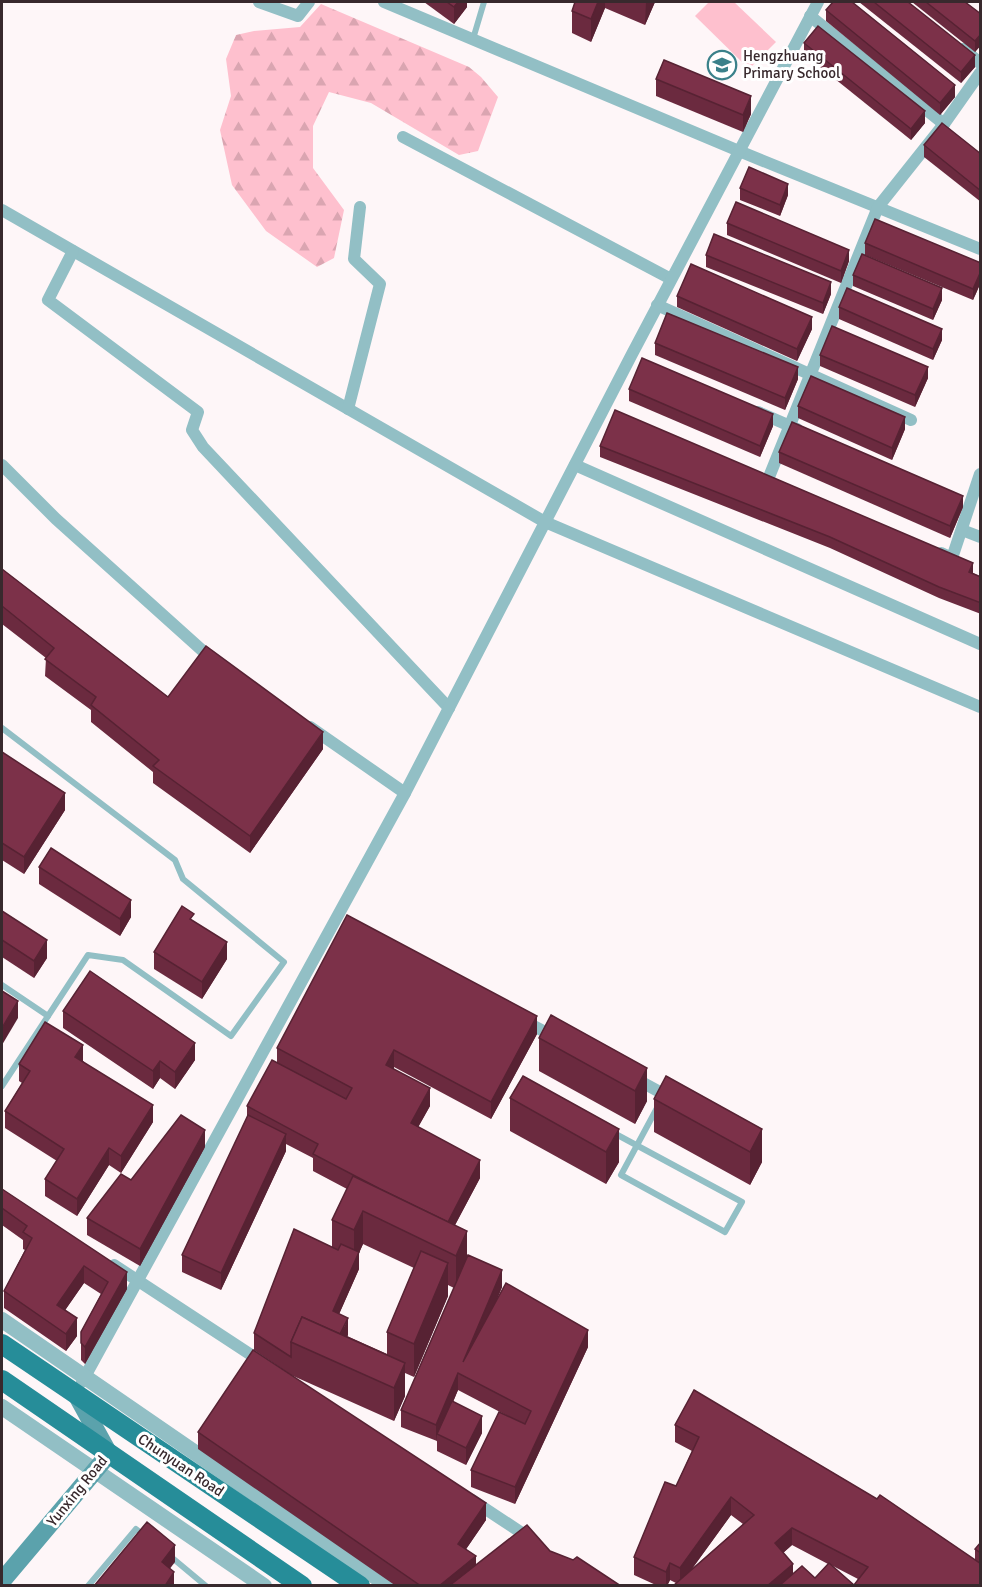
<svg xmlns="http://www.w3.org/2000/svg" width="982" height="1587" font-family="Signika,sans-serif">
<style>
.forest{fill:url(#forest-firs)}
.park{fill:#fec0ce}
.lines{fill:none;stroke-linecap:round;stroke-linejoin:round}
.service{stroke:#92bfc5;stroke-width:6}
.minor{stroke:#92bfc5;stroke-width:12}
.tertiary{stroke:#92bfc5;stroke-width:16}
.secondary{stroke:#5ba2ac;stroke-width:18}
.primary{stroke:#268d99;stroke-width:20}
.wall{fill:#6b2a3f;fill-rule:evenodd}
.shaded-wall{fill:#572233}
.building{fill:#7c3149;stroke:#572233;stroke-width:1.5}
.labels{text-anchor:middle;stroke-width:6;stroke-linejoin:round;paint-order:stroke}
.poi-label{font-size:15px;fill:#38292d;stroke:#fff;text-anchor:start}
.street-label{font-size:15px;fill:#38292d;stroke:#fff}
</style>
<defs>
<pattern id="forest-firs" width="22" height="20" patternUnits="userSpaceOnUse" patternTransform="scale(1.5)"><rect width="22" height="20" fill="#fec0ce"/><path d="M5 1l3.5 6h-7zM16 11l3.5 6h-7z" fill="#daa5b1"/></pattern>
</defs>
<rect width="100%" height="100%" fill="#fef6f8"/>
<path class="forest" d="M321 4 469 67 481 77 498 97 478 151 459 155 371 103 329 92 313 126V168L344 210 334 258 317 267 266 231 232 185 220 130 231 96 226 59 236 35 254 31 300 27Z"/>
<path class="park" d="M709 2H734L776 42 749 69 695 16Z"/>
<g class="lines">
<g class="service">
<path d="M473 39 484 2"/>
<path d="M2 728 175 860 183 879 284 962 231 1036 123 960 88 955 48 1016 2 985"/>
<path d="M2 1086 48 1016"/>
<path d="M612 1132 742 1202 725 1232 621 1175C633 1153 645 1130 657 1108"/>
<path d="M170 1556 206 1586"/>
<path d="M88 1586 136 1529 145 1536"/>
</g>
<g class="minor">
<path d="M259 2 298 16 309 2"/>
<path d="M384 2 739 151 980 249"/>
<path d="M810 16 944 124"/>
<path d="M963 49 980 63"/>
<path d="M403 137 671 279"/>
<path d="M2 210 545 522 980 707"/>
<path d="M73 251 48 300 198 412 192 430 203 447 449 708"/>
<path d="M657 305 911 420"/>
<path d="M348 409 380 284 354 259 360 207"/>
<path d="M758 412 797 429"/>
<path d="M2 465 56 519 214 661"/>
<path d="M575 465 980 644"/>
<path d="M767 482 878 207 944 124 980 73"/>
<path d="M962 530 980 537"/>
<path d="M941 553 952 558 980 474"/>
<path d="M310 727 405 793"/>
<path d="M522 1020 557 1038"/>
<path d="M634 1078 671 1098"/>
<path d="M114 1265 262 1362"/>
<path d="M82 1382 405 793 631 356 818 2"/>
<path d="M472 1500 531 1539"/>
</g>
<g class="tertiary">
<path d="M2 1320 389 1586"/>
<path d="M2 1407 264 1586"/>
</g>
<path class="secondary" d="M2 1581 109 1454 76 1394"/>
<g class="primary">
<path d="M2 1344 360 1586"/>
<path d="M2 1380 302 1586"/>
</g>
</g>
<g class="wall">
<path d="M424 2H467V7L454 24Z"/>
<path d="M575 2H655L645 25 605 8 591 42 572 33V11Z"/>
<path d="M859 2H908L975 67 961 83Z"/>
<path d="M912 2H965L981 14V45L975 52Z"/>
<path d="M826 10 955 97 940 115 826 21Z"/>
<path d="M804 43 925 123 911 140 804 54Z"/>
<path d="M656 79 751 114 743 132 656 96Z"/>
<path d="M924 145 981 154V202L924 157Z"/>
<path d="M740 188 788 195 780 216 740 200Z"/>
<path d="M727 223 849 261 841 283 727 235Z"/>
<path d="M865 243 981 263V282L973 300 865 255Z"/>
<path d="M706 255 831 294 823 314 706 267Z"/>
<path d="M853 275 942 300 933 320 853 286Z"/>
<path d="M677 296 812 329 797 361 677 307Z"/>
<path d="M839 307 942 340 933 360 839 319Z"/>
<path d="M655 343 798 379 785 410 655 355Z"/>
<path d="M820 355 928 378 915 407 820 366Z"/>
<path d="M629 389 773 426 760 457 629 401Z"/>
<path d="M798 406 905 429 892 460 798 418Z"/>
<path d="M600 446 973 573 981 577V614L939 598 830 548 600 457Z"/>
<path d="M779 452 963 507 950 538 779 463Z"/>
<path d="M2 569 168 697 323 749 250 853 153 783V772L91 722V710L45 676 46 658 2 624Z"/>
<path d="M2 752 65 810 24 874 2 860Z"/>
<path d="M39 867 131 917 120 936 39 884Z"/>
<path d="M2 911 47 958 34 978 2 957Z"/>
<path d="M194 921 227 959 202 999 154 969V952Z"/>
<path d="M63 1011 195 1060 175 1089 160 1078 153 1089 63 1028Z"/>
<path d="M551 1015 647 1101 635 1124 539 1071V1038Z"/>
<path d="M537 1034 491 1119 394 1067V1069L430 1106 418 1127 480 1178 455 1225 467 1256 502 1287 497 1300 588 1347 515 1504 471 1487V1470L519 1422 458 1390 453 1402 482 1433 466 1465 437 1451V1441L401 1427V1410L454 1288 448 1285V1296L414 1377 405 1373V1396L394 1421 291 1375 254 1350V1333L332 1247V1220L347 1189 313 1171V1158L286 1144V1151L221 1290 182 1272V1255L247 1118V1106L277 1062V1048ZM363 1244 414 1268 387 1332V1354L347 1336 348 1335 339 1314 359 1269V1253Z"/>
<path d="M83 1061 153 1122 121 1173 109 1165 77 1216 45 1196V1179L57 1161 5 1128V1111L22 1083 19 1081V1064Z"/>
<path d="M523 1076 619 1162 606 1184 510 1131V1098Z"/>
<path d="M654 1099 762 1129V1162L750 1185 654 1132Z"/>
<path d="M205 1147 140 1266 87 1235V1218L131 1180Z"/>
<path d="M2 1189 127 1289 85 1364 81 1360V1332L101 1294 84 1283 65 1310 77 1336 66 1351 4 1308V1291L25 1250 23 1249V1240L2 1225Z"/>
<path d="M694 1390 877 1499 880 1495 975 1560V1549L981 1542V1586H673L676 1583 670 1580 667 1586H658L634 1575V1557L665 1482 676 1486 692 1451 675 1442V1425ZM731 1515 743 1524 692 1569ZM792 1545 828 1564 815 1578 802 1566 793 1574V1564L783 1553ZM831 1565 858 1579 854 1585Z"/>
<path d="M198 1432 486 1520 466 1549 476 1565 550 1551 621 1586H396L198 1449Z"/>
</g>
<g class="shaded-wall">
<path d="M458 2H467V7L454 24V7Z"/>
<path d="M598 2H605V8L591 42V19Z"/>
<path d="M646 2H655L645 25Z"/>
<path d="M981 34V45L975 52V41Z"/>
<path d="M975 55V67L961 83V72Z"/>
<path d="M955 85V97L940 115V103Z"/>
<path d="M751 96V114L743 132V115Z"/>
<path d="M925 111V123L911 140V129Z"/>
<path d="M788 184V195L780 216V205Z"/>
<path d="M849 250V261L841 283V271Z"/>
<path d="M981 271V282L973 300V289Z"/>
<path d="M831 282V294L823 314V303Z"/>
<path d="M942 288V300L933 320V309Z"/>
<path d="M812 317V329L797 361V349Z"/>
<path d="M942 329V340L933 360V349Z"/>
<path d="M798 367V379L785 410V398Z"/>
<path d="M928 367V378L915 407V395Z"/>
<path d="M773 414V426L760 457V446Z"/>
<path d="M905 417V429L892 460V448Z"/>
<path d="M963 496V507L950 538V526Z"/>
<path d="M973 563V575L969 572Z"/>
<path d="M323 732V749L250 853V836Z"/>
<path d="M65 793V810L24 874V857Z"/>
<path d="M131 900V917L120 936V919Z"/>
<path d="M47 940V958L34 978V961Z"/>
<path d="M227 942V959L202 999V982Z"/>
<path d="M18 1001V1018L2 1045V1028Z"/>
<path d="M537 1016V1034L491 1119V1102Z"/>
<path d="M195 1043V1060L175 1089V1072Z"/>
<path d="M83 1045V1062L75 1057Z"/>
<path d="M394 1050V1067L386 1082V1065Z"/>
<path d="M160 1061V1078L153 1089V1071Z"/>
<path d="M647 1068V1101L635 1124V1091Z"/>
<path d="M430 1088V1106L411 1140V1123Z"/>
<path d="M153 1105V1122L121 1173V1156Z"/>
<path d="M619 1129V1162L606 1184V1152Z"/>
<path d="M762 1129V1162L750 1185V1152Z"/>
<path d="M205 1130V1147L140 1266V1249Z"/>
<path d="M286 1134V1151L221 1290V1273Z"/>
<path d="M109 1148V1165L77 1216V1199Z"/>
<path d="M480 1160V1178L446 1242V1225Z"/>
<path d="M363 1211V1244L359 1253V1269L333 1328V1311L354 1263V1230Z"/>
<path d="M467 1231V1264L456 1289V1256Z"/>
<path d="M448 1263V1296L414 1377V1344Z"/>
<path d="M84 1266V1283L57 1322V1305Z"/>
<path d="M502 1270V1287L464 1376 463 1362Z"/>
<path d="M127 1272V1289L85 1364V1347Z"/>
<path d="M77 1318V1336L66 1351V1334Z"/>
<path d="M348 1318V1335L336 1362 335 1347Z"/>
<path d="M588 1330V1347L515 1504V1487Z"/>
<path d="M405 1363V1396L394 1421V1388Z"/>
<path d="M458 1373V1390L439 1435 437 1434 436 1442V1425Z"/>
<path d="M482 1416V1433L466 1465V1448Z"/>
<path d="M731 1497V1515L680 1585V1568Z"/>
<path d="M486 1503V1520L458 1561V1544Z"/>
<path d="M792 1528V1545L775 1560V1543Z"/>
<path d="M175 1545V1562L162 1579V1562Z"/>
<path d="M476 1556V1573L460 1586H439Z"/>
<path d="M670 1563V1580L667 1586H666V1572Z"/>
<path d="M793 1564V1581L787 1586H767Z"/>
<path d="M174 1572V1586H164Z"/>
</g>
<g class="building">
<path d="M447 2H458L454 7Z"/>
<path d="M575 2H598L591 19 572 11Z"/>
<path d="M833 2H852L955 85 940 103 826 10Z"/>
<path d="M874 2H908L975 55 961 72Z"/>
<path d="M926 2H965L981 14V34L975 41Z"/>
<path d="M818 26 925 111 911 129 804 43Z"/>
<path d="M664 60 751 96 743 115 656 79Z"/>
<path d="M942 123 981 154V191L924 145Z"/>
<path d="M749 167 788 184 780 205 740 188Z"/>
<path d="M736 202 849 250 841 271 727 223Z"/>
<path d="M875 219 981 263V271L973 289 865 243Z"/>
<path d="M714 234 831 282 823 303 706 255Z"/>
<path d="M862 254 942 288 933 309 853 275Z"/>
<path d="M691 264 812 317 797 349 677 296Z"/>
<path d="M847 288 942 329 933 349 839 307Z"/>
<path d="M667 313 798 367 785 398 655 343Z"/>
<path d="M832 326 928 367 915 395 820 355Z"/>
<path d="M642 358 773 414 760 446 629 389Z"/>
<path d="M811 376 905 417 892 448 798 406Z"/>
<path d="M615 410 973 563 969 572 981 577V603L939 587 830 537 600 446Z"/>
<path d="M792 422 963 496 950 526 779 452Z"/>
<path d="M2 569 168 697 206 646 323 732 250 836 153 766 159 760 91 705 96 697 45 659 54 648 2 606Z"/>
<path d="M2 752 65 793 24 857 2 843Z"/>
<path d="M51 848 131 900 120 919 39 867Z"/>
<path d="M182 906 194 914 190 919 227 942 202 982 154 952Z"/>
<path d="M2 911 47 940 34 961 2 940Z"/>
<path d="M347 915 537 1016 491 1102 394 1050 386 1065 430 1088 411 1123 480 1160 448 1222 380 1189 313 1154 318 1144 247 1106 272 1060 346 1099 352 1088 277 1048Z"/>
<path d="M90 971 195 1043 175 1072 160 1061 153 1071 63 1011Z"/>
<path d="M2 991 18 1001 2 1028Z"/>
<path d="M551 1015 647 1068 635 1091 539 1038Z"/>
<path d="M45 1022 83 1045 75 1057 153 1105 121 1156 109 1148 77 1199 45 1179 64 1149 5 1111 30 1071 19 1064Z"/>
<path d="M523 1076 619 1129 606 1152 510 1098Z"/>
<path d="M666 1076 762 1129 750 1152 654 1099Z"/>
<path d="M181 1115 205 1130 140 1249 87 1218 121 1174 131 1180Z"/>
<path d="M248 1115 286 1134 221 1273 182 1255Z"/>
<path d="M353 1176 467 1231 456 1256 363 1211 354 1230 332 1220Z"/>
<path d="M2 1189 127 1272 85 1347 81 1343V1332L108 1282 84 1266 57 1305 77 1318 66 1334 4 1291 32 1238 23 1232 27 1226 2 1208Z"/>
<path d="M294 1229 338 1250 341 1244 359 1252 333 1311 348 1318 340 1334 302 1317 291 1342V1357L254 1333Z"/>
<path d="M421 1251 448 1263 414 1344 387 1332Z"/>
<path d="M468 1255 502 1270 463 1362 506 1283 588 1330 515 1487 471 1470 499 1412 525 1424 531 1411 458 1373 436 1425 401 1410Z"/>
<path d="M302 1317 405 1363 394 1388 291 1342Z"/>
<path d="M253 1350 486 1503 458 1544 476 1556 439 1586H421L198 1432Z"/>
<path d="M694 1390 877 1499 880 1495 981 1564V1586H779L802 1566 815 1578 829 1563 854 1585 868 1567 792 1528 775 1543 793 1564 767 1586H673L754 1515 731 1497 680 1568 670 1563 666 1572 634 1557 665 1482 676 1486 699 1437 675 1425Z"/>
<path d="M452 1401 482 1416 466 1448 437 1434Z"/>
<path d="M147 1522 175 1545 162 1562 174 1572 165 1586H94Z"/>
<path d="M527 1525 550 1551 573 1560 577 1557 621 1586H449Z"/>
<path d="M981 1542V1553L975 1549Z"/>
</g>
<defs>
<g id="school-ring" transform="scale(1.5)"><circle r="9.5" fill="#fff" stroke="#3a818a" stroke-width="1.5"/><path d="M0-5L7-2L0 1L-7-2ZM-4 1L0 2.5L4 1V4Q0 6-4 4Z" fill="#3a818a"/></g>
</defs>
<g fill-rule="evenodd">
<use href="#school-ring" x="722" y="65"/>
</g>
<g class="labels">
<g class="poi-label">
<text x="743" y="61">Hengzhuang<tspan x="743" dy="17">Primary School</tspan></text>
</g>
<g class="street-label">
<text transform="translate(181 1465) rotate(34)" y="5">Chunyuan Road</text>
<text transform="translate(77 1491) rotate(-51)" y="5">Yunxing Road</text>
</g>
</g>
<rect width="982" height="1587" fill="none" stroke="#38292d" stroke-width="6"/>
</svg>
